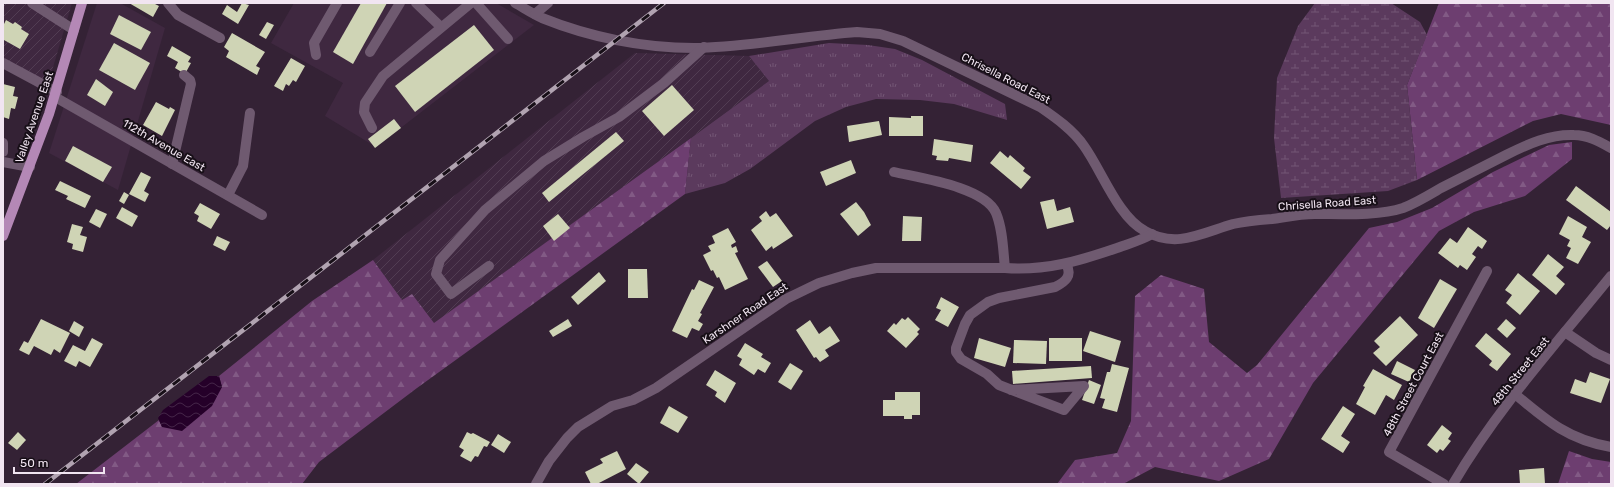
<svg xmlns="http://www.w3.org/2000/svg" width="1614" height="487" font-family="Rubik,sans-serif">
<style>
.built{fill:#3f2840}
.industrial{fill:url(#industrial-furrows)}
.grass{fill:url(#grass-tufts)}
.forest{fill:url(#forest-firs)}
.wetland{fill:url(#wetland-marsh)}
.water{fill:url(#water-waves)}
.building{fill:#cfd4b5}
.lines{fill:none;stroke-linecap:round;stroke-linejoin:round}
.minor{stroke:#6f5a70;stroke-width:10}
.major{stroke:#b488b6;stroke-width:10}
.rail-casing{stroke:#b1a3b1;stroke-width:4.5}
.rail{stroke:#170f17;stroke-width:3;stroke-dasharray:9;stroke-linecap:butt}
.labels{text-anchor:middle;stroke-width:4;stroke-linejoin:round;paint-order:stroke}
.street-label{font-size:11px;fill:#f1e5f1;stroke:#170f17}
</style>
<defs>
<pattern id="industrial-furrows" width="10" height="10" patternUnits="userSpaceOnUse"><rect width="10" height="10" fill="#3f2840"/><path d="M-1 1l2-2M0 10L10 0M9 11l2-2" fill="none" stroke="#523d53"/></pattern>
<pattern id="grass-tufts" width="24" height="20" patternUnits="userSpaceOnUse"><rect width="24" height="20" fill="#5b3a5d"/><path d="M3 7l-1-3M5 7V3M7 7l1-3M15 17l-1-3M17 17v-4M19 17l1-3" fill="none" stroke="#735675"/></pattern>
<pattern id="forest-firs" width="22" height="20" patternUnits="userSpaceOnUse"><rect width="22" height="20" fill="#6d3e70"/><path d="M5 1l3.5 6h-7zM16 11l3.5 6h-7z" fill="#825a85"/></pattern>
<pattern id="wetland-marsh" width="20" height="14" patternUnits="userSpaceOnUse"><rect width="20" height="14" fill="#5b3a5d"/><path d="M1 5h8M5 5V1M11 12h8M15 12V8" fill="none" stroke="#735675"/></pattern>
<pattern id="water-waves" width="16" height="10" patternUnits="userSpaceOnUse"><rect width="16" height="10" fill="#250029"/><path d="M0 5q4-4 8 0t8 0" fill="none" stroke="#452548"/></pattern>
</defs>
<rect width="100%" height="100%" fill="#342235"/>
<g class="built">
<path d="M97 3H120L165 28 118 190 49 153Z"/>
<path d="M294 3H496L534 25 376 147 325 116 343 83 271 43Z"/>
</g>
<g class="industrial">
<path d="M3 3H72L46 91 3 66Z"/>
<path d="M635 53 749 56 769 81 434 324 412 294 402 300 373 260Z"/>
</g>
<path class="grass" d="M829 43 868 45 895 49 922 60 1005 104 1007 120 954 104 920 100 876 99 846 107 815 121 750 169 725 183 685 194 691 138 769 81 749 56Z"/>
<g class="forest">
<path d="M1439 3H1611V125L1561 114 1533 121 1417 180 1407 85Z"/>
<path d="M691 138 685 194 417 388 319 462 302 484H76L159 420 162 427 222 387 219 376 312 301 373 260 402 300 412 294 434 323Z"/>
<path d="M1572 142V159L1525 196 1474 212 1439 231 1313 383 1269 459 1219 481 1155 467 1123 484H1057L1075 460 1117 453 1131 421 1135 296 1161 275 1204 289 1209 342 1247 373 1257 365 1369 228 1397 222 1432 208 1493 172 1549 145Z"/>
<path d="M1569 451 1592 459 1611 462V484H1558Z"/>
</g>
<path class="wetland" d="M1315 3H1391L1420 22 1427 35 1407 85 1417 180 1388 191 1281 198 1274 138 1277 78 1298 26Z"/>
<path class="water" d="M209 376H219L222 387 212 406 182 431 162 427 158 418 163 410Z"/>
<g class="building">
<path d="M129 3H153L159 6 153 17Z"/>
<path d="M242 3 249 5 238 24 222 14 227 5 237 12Z"/>
<path d="M361 3H387L353 64 333 52Z"/>
<path d="M119 15 151 32 141 50 110 34Z"/>
<path d="M6 20 13 24 15 22 22 27 21 29 29 34 20 49 4 40 3 42V26Z"/>
<path d="M267 22 274 25 266 39 259 35Z"/>
<path d="M474 25 494 50 415 112 395 86Z"/>
<path d="M232 33 265 52 256 66 260 68 257 75 226 57 229 51 224 47Z"/>
<path d="M114 43 150 63 135 90 99 70Z"/>
<path d="M172 46 191 57 188 62 191 63 185 74 175 68 178 62 167 56Z"/>
<path d="M291 58 305 66 296 82 293 80 289 86 286 84 283 91 274 86Z"/>
<path d="M96 79 113 92 105 106 87 95Z"/>
<path d="M3 84 15 87 13 96 18 97 15 109 11 108 9 119 3 117Z"/>
<path d="M672 85 694 110 664 136 642 111Z"/>
<path d="M156 102 169 109 170 107 175 110 162 136 143 125Z"/>
<path d="M911 116H923V136H889V117L911 118Z"/>
<path d="M394 119 401 128 375 148 368 139Z"/>
<path d="M879 121 882 135 849 142 847 126Z"/>
<path d="M616 132 624 141 549 202 542 193Z"/>
<path d="M934 139 973 145 971 162 949 158 948 161 936 160 937 156 932 155Z"/>
<path d="M73 146 112 167 103 182 65 161Z"/>
<path d="M1000 151 1008 158 1010 155 1025 168 1023 171 1031 177 1021 189 990 163Z"/>
<path d="M851 160 856 173 826 186 820 172Z"/>
<path d="M141 172 151 177 144 191 149 194 145 202 129 194Z"/>
<path d="M60 181 91 196 85 208 66 199 68 196 55 190Z"/>
<path d="M1576 186 1611 212V225L1607 230 1566 200Z"/>
<path d="M124 192 129 195 124 204 119 201Z"/>
<path d="M1054 199 1057 211 1070 207 1074 222 1047 229 1040 202Z"/>
<path d="M856 202 864 212 871 225 858 236 840 214Z"/>
<path d="M200 203 220 214 211 229 197 221 199 216 194 213Z"/>
<path d="M122 207 138 216 132 227 116 218Z"/>
<path d="M96 209 107 214 100 228 89 222Z"/>
<path d="M766 211 770 217 776 213 793 236 773 249 772 246 766 251 751 230 762 221 759 217Z"/>
<path d="M558 214 570 228 554 241 543 226Z"/>
<path d="M903 216 922 217 921 241H902Z"/>
<path d="M1568 216 1587 227 1582 237 1591 242 1578 264 1566 258 1571 248 1567 246 1570 240 1559 234Z"/>
<path d="M72 224 83 227 80 235 87 237 83 252 72 249 73 244 67 242Z"/>
<path d="M1468 227 1487 241 1482 249 1478 246 1472 254 1476 257 1467 270 1460 265 1458 268 1438 253 1450 238 1457 243Z"/>
<path d="M728 228 736 242 731 245 732 248 736 246 738 252 735 253 748 279 725 290 719 277 717 278 713 270 711 271 703 255 711 251 708 246 715 243 712 236Z"/>
<path d="M217 236 230 242 225 251 213 245Z"/>
<path d="M1548 254 1564 267 1556 276 1565 284 1556 295 1532 275Z"/>
<path d="M767 261 782 281 773 287 758 267Z"/>
<path d="M628 269H647L648 298H628Z"/>
<path d="M599 272 606 281 578 305 571 297Z"/>
<path d="M1518 273 1540 291 1520 315 1506 303 1512 295 1505 290Z"/>
<path d="M1440 279 1457 289 1434 328 1418 318Z"/>
<path d="M699 280 714 287 700 313 702 314 698 321 703 324 699 331 692 328 687 338 672 331 692 289 694 290Z"/>
<path d="M941 297 959 307 948 327 935 320 941 310 936 308Z"/>
<path d="M1400 316 1418 335 1386 366 1373 353 1380 347 1374 341Z"/>
<path d="M908 317 920 329 917 332 919 334 906 348 887 331 894 323 896 325 902 318 905 320Z"/>
<path d="M41 319 70 333 60 353 54 349 51 355 34 346 29 355 19 350 24 341 28 343Z"/>
<path d="M568 319 572 326 553 337 549 331Z"/>
<path d="M1506 319 1516 328 1507 338 1497 329Z"/>
<path d="M810 320 819 334 830 326 840 341 825 350 829 356 820 362 816 357 814 358 796 330Z"/>
<path d="M74 321 84 327 79 337 69 331Z"/>
<path d="M1090 331 1121 341 1115 362 1083 351Z"/>
<path d="M1486 333 1511 354 1497 371 1489 365 1492 361 1475 346Z"/>
<path d="M92 338 103 344 90 367 79 361 76 367 64 361 73 345 85 351Z"/>
<path d="M979 338 1011 348 1005 367 974 358Z"/>
<rect x="1049" y="338" width="33" height="23"/>
<path d="M1014 340 1047 341 1046 364 1013 363Z"/>
<path d="M745 343 763 354 761 357 771 363 765 373 758 369 754 375 739 365 742 359 737 356Z"/>
<path d="M1397 361 1415 370 1409 382 1391 374Z"/>
<path d="M790 363 803 371 791 390 778 382Z"/>
<path d="M1112 364 1129 368 1117 412 1102 408 1105 399 1100 398 1107 372H1110Z"/>
<path d="M1091 366 1092 378 1013 384 1012 371Z"/>
<path d="M1373 369 1402 385 1394 400 1386 395 1375 415 1356 404 1365 387 1363 386Z"/>
<path d="M715 370 736 383 725 403 715 396 717 392 706 385Z"/>
<path d="M1590 372 1610 379 1601 403 1570 393 1575 379 1586 383Z"/>
<path d="M1089 380 1101 385 1094 404 1082 400Z"/>
<path d="M895 392H920V415H912V419H904V416H883V400H895Z"/>
<path d="M669 406 688 417 678 433 660 423Z"/>
<path d="M1343 406 1355 414 1341 436 1350 442 1343 453 1321 439Z"/>
<path d="M1442 425 1452 433 1448 439 1451 441 1443 451 1440 449 1437 453 1427 445Z"/>
<path d="M18 432 26 440 17 450 8 443Z"/>
<path d="M467 432 471 434 473 433 490 442 487 447 484 446 478 457 475 456 471 462 460 456 464 450 459 447Z"/>
<path d="M498 434 511 442 504 453 491 445Z"/>
<path d="M617 451 626 469 597 484H591L585 472 603 463 600 459Z"/>
<path d="M636 463 649 472 639 484 627 474Z"/>
<path d="M1544 468 1545 484H1520L1519 470Z"/>
</g>
<g class="lines">
<g class="minor">
<path d="M32 3 74 30"/>
<path d="M168 3 178 15 220 38"/>
<path d="M416 3 441 27"/>
<path d="M476 3 508 39"/>
<path d="M515 3C524 8 533 14 542 18 589 37 643 48 694 48 748 47 803 36 857 32L880 34 903 41 1040 107C1056 118 1073 130 1084 146 1102 171 1118 217 1145 231 1176 249 1202 233 1233 224 1246 221 1259 220 1272 219 1286 217 1300 214 1315 214 1341 214 1379 216 1403 208 1416 203 1429 195 1441 188 1463 177 1484 166 1506 155 1528 144 1550 134 1574 135 1588 135 1600 142 1611 148"/>
<path d="M535 14 548 3"/>
<path d="M370 52 400 3"/>
<path d="M316 55 314 43 337 3"/>
<path d="M3 63 57 92"/>
<path d="M55 97 262 215"/>
<path d="M372 128 364 112 365 103 383 76 471 3"/>
<path d="M3 143V152"/>
<path d="M3 162 30 167"/>
<path d="M172 164 191 84 190 80 184 75"/>
<path d="M894 172C920 178 985 187 996 213 1003 230 1003 250 1005 268"/>
<path d="M228 195 243 166 250 113"/>
<path d="M489 266 451 294 436 274 440 260 485 210 544 161 583 137 619 117 664 83 704 47"/>
<path d="M1565 332 1596 353 1611 360"/>
<path d="M1011 390 1084 386 1064 410 999 385 987 374 961 359 956 352V348L965 324 970 315 988 302 999 298 1055 287C1065 282 1073 276 1066 264"/>
<path d="M1515 394C1547 421 1569 440 1611 447"/>
<path d="M536 484 549 461 567 438 578 427 612 406 633 400 656 388 786 299 819 283 852 273 876 268H1005C1046 271 1079 261 1117 248 1130 243 1140 241 1152 234"/>
<path d="M1444 484 1389 452 1487 271"/>
<path d="M1453 484C1497 409 1556 344 1611 276"/>
</g>
<path class="major" d="M3 236 49 114 82 3"/>
<g class="rail-casing">
<path id="rail" d="M45 484 664 3"/>
</g>
<use href="#rail" class="rail"/>
</g>
<g class="labels">
<g class="street-label">
<text transform="translate(1006 78) rotate(27)" y="4">Chrisella Road East</text>
<text transform="translate(34 117) rotate(-71)" y="4">Valley Avenue East</text>
<text transform="translate(164 145) rotate(30)" y="4">112th Avenue East</text>
<text transform="translate(1327 203) rotate(-4)" y="4">Chrisella Road East</text>
<text transform="translate(745 313) rotate(-34)" y="4">Karshner Road East</text>
<text transform="translate(1520 371) rotate(-51)" y="4">48th Street East</text>
<text transform="translate(1413 384) rotate(-62)" y="4">48th Street Court East</text>
</g>
</g>
<rect width="1614" height="487" fill="none" stroke="#f1e5f1" stroke-width="8"/>
<path d="M14 467v6h90v-6" fill="none" stroke="#f1e5f1" stroke-width="2"/>
<text x="20" y="467" font-size="12" fill="#f1e5f1" stroke="#170f17" stroke-width="3" paint-order="stroke">50 m</text>
</svg>
